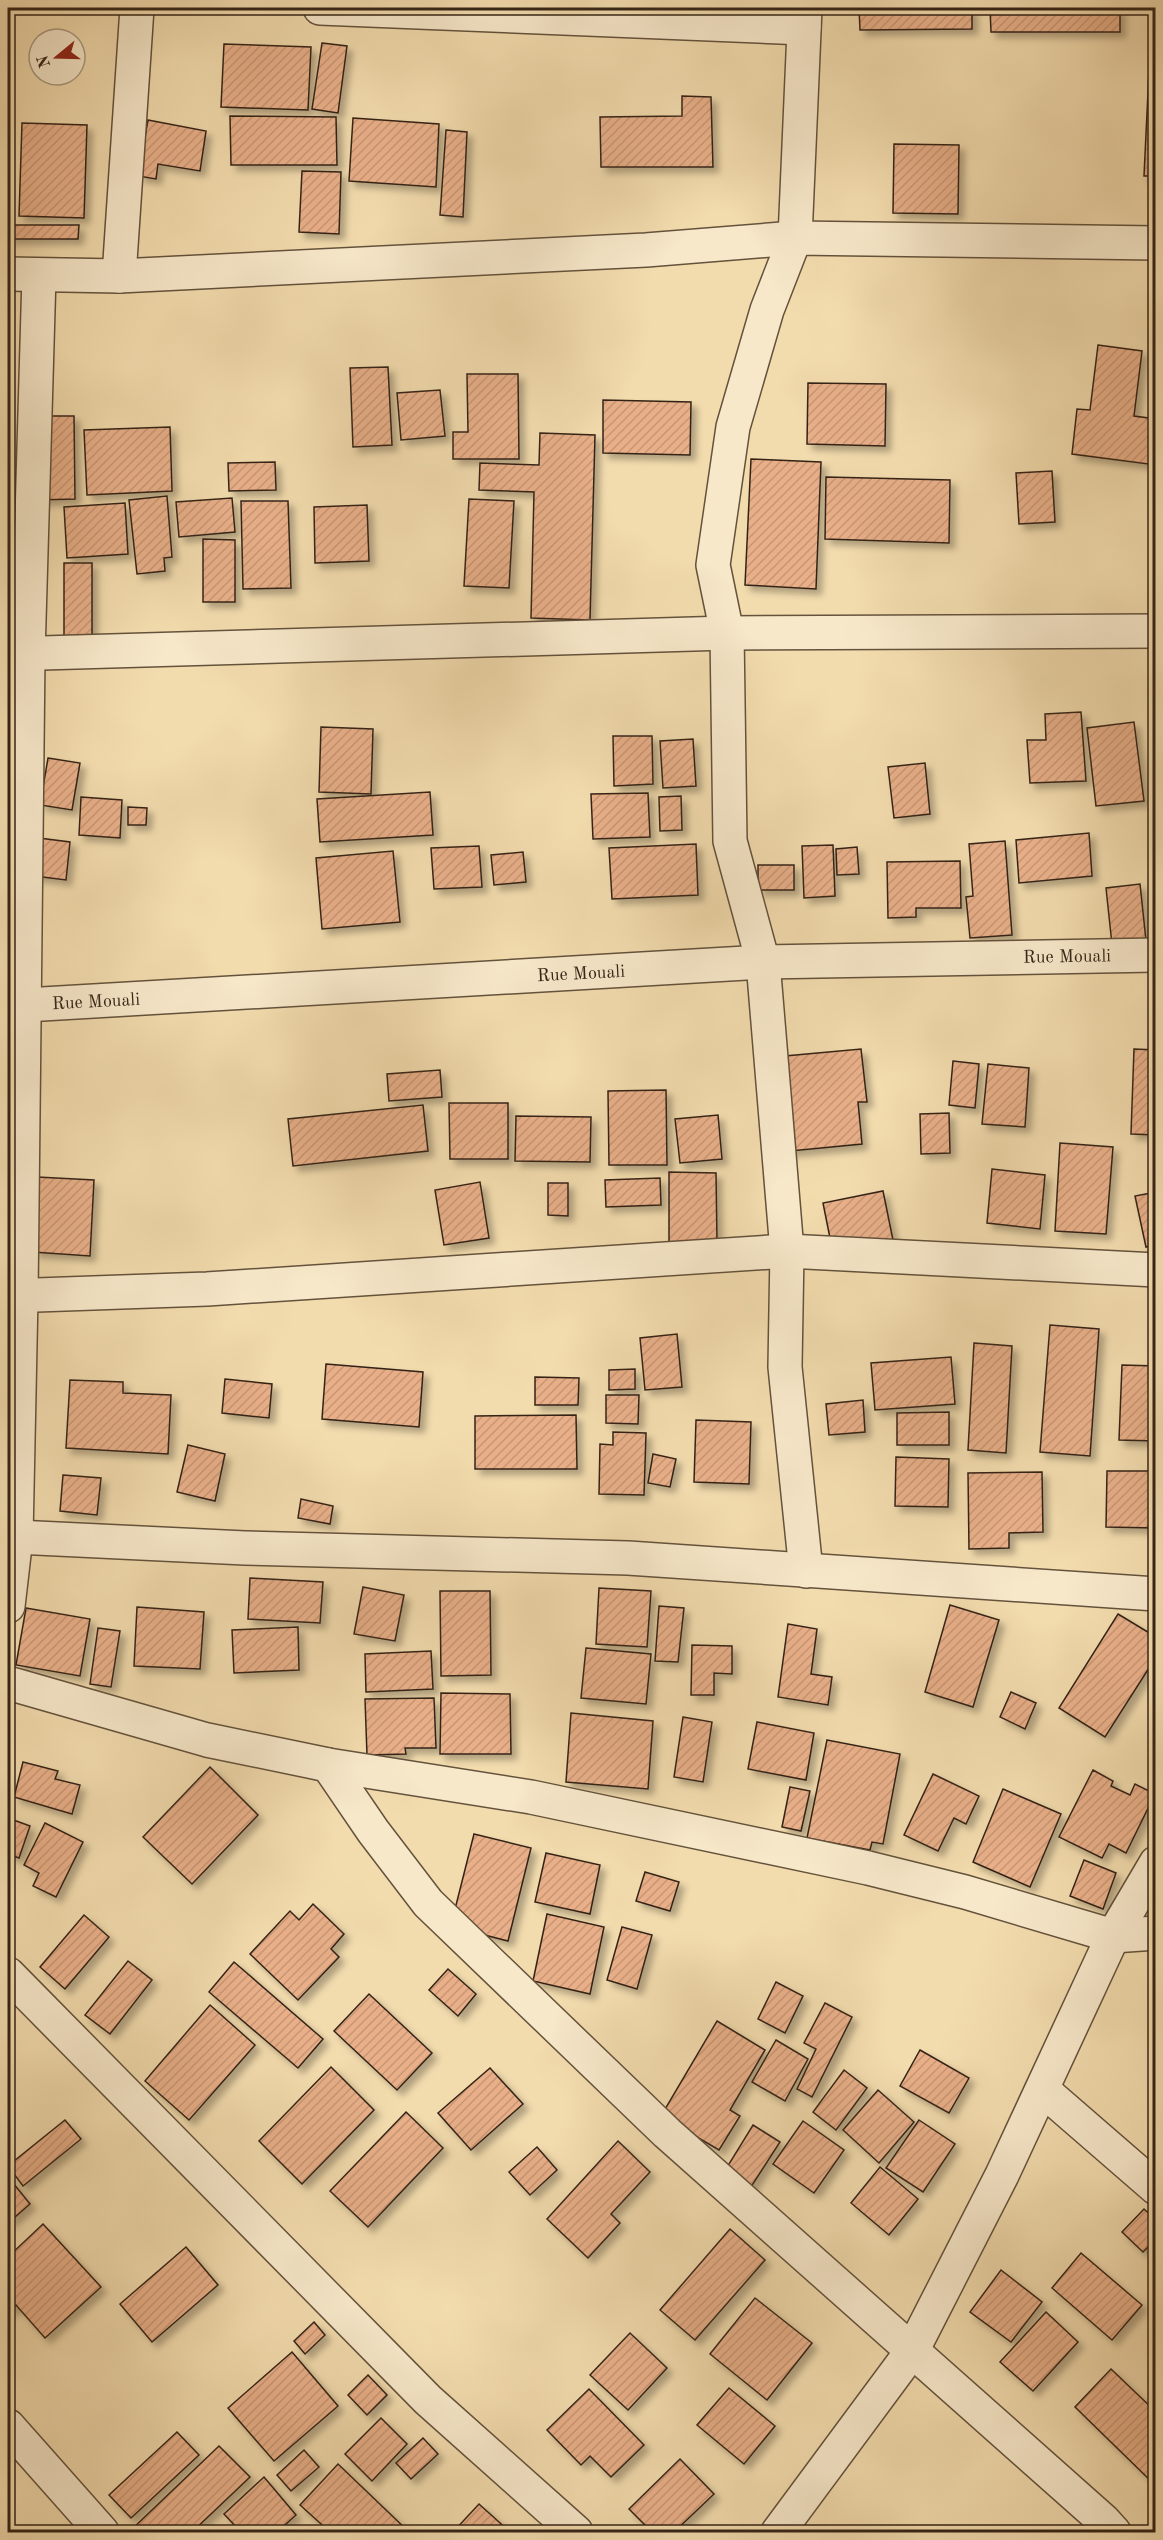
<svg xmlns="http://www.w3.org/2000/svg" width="1163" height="2540" font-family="'Old Standard TT',serif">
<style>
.building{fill:url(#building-hatch);stroke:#342417;stroke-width:1.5;filter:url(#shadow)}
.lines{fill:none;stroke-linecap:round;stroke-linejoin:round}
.street-casing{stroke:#64523c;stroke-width:36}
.street{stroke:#f7e8ca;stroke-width:33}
.labels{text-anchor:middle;stroke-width:6;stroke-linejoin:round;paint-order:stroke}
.street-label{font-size:18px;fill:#342417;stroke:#f7e8ca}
</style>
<defs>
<pattern id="building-hatch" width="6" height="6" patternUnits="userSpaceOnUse" patternTransform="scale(1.5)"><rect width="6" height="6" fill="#e8af88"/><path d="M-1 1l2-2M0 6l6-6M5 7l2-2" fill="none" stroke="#c89675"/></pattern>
<filter id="shadow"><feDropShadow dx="5.5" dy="5.5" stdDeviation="3" flood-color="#0004"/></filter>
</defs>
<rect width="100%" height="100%" fill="#f2dbad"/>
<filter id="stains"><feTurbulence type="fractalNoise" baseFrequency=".00333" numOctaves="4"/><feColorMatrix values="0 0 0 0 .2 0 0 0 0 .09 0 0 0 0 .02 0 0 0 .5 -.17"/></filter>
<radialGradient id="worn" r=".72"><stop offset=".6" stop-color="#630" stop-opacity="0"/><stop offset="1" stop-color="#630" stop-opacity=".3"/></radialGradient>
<g class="building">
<path d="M859 8H972V29L860 30Z"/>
<path d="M990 8H1120V32H991Z"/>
<path d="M322 43 347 46 338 113 312 109Z"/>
<path d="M224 44 311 47 308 110 221 107Z"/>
<path d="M1149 71H1156V176H1144Z"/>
<path d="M682 96 711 97 713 167H601L600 117 682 116Z"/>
<path d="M230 116 336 117 337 165H231Z"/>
<path d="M353 118 439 124 436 187 349 181Z"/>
<path d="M148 120 206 131 200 171 158 164 156 179 138 176Z"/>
<path d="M22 123 87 125 84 218 19 216Z"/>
<path d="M446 130 467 132 463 217 440 215Z"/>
<path d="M894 144 959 145 958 214 893 213Z"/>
<path d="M302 171 341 172 339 234 299 232Z"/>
<path d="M8 225H79L78 239H8Z"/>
<path d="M1098 345 1142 351 1134 416 1156 419V465L1072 454 1077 409 1090 410Z"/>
<path d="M388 367 392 445 353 447 350 368Z"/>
<path d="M467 374H518L519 459H453V432H468Z"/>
<path d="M808 383 886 384 885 446 807 444Z"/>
<path d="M440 390 445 436 401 440 397 393Z"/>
<path d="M603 400 691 402 690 455 603 453Z"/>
<path d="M36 416H74L75 499 37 500Z"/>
<path d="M170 427 172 491 87 495 84 430Z"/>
<path d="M540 433 595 435 590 620 531 618 534 492 479 490 480 463 539 465Z"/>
<path d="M751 459 821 462 816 589 745 585Z"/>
<path d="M275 462 276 490 229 491 228 463Z"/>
<path d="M1052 471 1055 522 1019 524 1016 473Z"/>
<path d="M826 477 950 480 949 543 825 539Z"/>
<path d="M8 494H11L12 550H8Z"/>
<path d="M167 496 172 557 164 558 165 571 137 574 129 500Z"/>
<path d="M232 498 235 532 179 537 176 502Z"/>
<path d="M469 499 514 501 509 588 464 586Z"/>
<path d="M241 501H288L291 588 243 589Z"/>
<path d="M125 503 128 554 67 558 64 507Z"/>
<path d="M367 505 369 561 315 563 314 507Z"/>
<path d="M203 539 235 540V602H203Z"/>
<rect x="64" y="563" width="28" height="75"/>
<path d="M1081 712 1086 781 1030 783 1027 740H1046L1045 714Z"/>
<path d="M1134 722 1144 801 1096 806 1087 728Z"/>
<path d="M321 727 373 729 371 794 319 792Z"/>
<path d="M613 736H652L653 784 614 786Z"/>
<path d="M693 739 696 786 663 788 660 741Z"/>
<path d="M48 758 80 763 72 810 40 805Z"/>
<path d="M925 763 930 814 894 818 888 767Z"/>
<path d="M430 792 433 835 320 842 317 799Z"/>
<path d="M648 793 650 837 593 839 591 794Z"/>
<path d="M681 796 682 830 660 831 659 797Z"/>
<path d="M81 797 122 800 120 838 79 835Z"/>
<path d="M128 807 147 808 146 825H128Z"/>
<path d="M1089 833 1092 876 1019 883 1016 840Z"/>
<path d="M31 837 70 842 66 880 27 875Z"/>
<path d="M1005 841 1012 935 970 938 966 897 973 896 969 844Z"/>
<path d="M696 844 698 895 612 899 609 848Z"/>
<path d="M833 845 835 896 804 898 802 846Z"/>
<path d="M479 846 482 887 434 889 431 848Z"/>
<path d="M857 847 859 874 837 875 836 849Z"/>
<path d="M393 851 400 922 322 929 316 858Z"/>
<path d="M523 852 526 882 494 885 491 855Z"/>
<path d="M960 861 961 908H916V917L888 918 887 862Z"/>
<rect x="758" y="865" width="36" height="25"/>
<path d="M1140 884 1147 950 1113 954 1106 888Z"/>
<path d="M861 1049 867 1102H858L862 1144 780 1152 785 1056Z"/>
<path d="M1134 1049 1156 1050V1135L1131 1134Z"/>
<path d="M953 1061 979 1064 975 1108 949 1105Z"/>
<path d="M988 1064 1029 1068 1025 1127 982 1124Z"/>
<path d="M440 1070 442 1097 389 1101 387 1074Z"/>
<path d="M666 1090 667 1165H609L608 1091Z"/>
<path d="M449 1103H508V1159H450Z"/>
<path d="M423 1105 428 1151 293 1166 288 1119Z"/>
<path d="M949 1113 950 1153 921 1154 920 1114Z"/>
<path d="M718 1115 722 1159 680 1163 675 1119Z"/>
<path d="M516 1116 591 1117 590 1162 515 1161Z"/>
<path d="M1060 1143 1113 1147 1106 1234 1055 1231Z"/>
<path d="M992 1169 1045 1175 1040 1229 987 1223Z"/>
<path d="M669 1172 716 1173 717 1242H669Z"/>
<path d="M37 1177 94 1180 90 1256 33 1252Z"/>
<path d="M660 1178 661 1205 606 1207 605 1180Z"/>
<path d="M480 1182 489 1238 444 1245 435 1190Z"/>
<path d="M548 1183H568V1216L548 1215Z"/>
<path d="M883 1191 894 1245 834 1258 823 1203Z"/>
<path d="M1156 1192V1245L1146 1247 1135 1196Z"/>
<path d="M1050 1325 1099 1329 1090 1456 1040 1452Z"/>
<path d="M677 1334 682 1387 645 1390 640 1338Z"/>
<path d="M974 1343 1012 1346 1006 1453 968 1450Z"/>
<path d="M951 1357 955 1404 875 1410 871 1363Z"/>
<path d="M326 1364 423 1372 419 1427 322 1419Z"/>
<path d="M1122 1365 1156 1366V1441L1119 1440Z"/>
<path d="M635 1369V1389L609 1390V1370Z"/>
<path d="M535 1377 579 1378 578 1405H535Z"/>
<path d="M225 1379 272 1384 269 1418 222 1413Z"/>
<path d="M70 1380 123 1382V1393L171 1395 168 1454 66 1448Z"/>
<path d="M606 1395H639L638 1424 606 1423Z"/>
<path d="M863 1400 865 1432 829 1435 826 1404Z"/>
<path d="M949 1412V1445H897V1413Z"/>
<path d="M576 1415 577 1469H475V1416Z"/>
<path d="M696 1420 751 1422 749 1484 694 1482Z"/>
<path d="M613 1432 646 1433 644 1495 599 1494 600 1444 613 1445Z"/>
<path d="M188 1445 225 1454 215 1501 177 1492Z"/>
<path d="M653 1454 676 1459 670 1487 648 1483Z"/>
<path d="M896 1457 949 1459 948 1507 895 1506Z"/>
<path d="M1107 1471H1156V1528L1106 1527Z"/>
<path d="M1042 1472 1043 1532 1009 1533V1548L969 1549 968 1473Z"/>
<path d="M63 1475 101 1478 97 1515 60 1511Z"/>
<path d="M301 1499 333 1506 330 1524 298 1518Z"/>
<path d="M250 1578 323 1582 320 1623 248 1619Z"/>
<path d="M363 1587 404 1595 395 1641 354 1634Z"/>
<path d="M599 1588 651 1591 647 1647 596 1644Z"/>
<path d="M440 1591H490L491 1675 441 1676Z"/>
<path d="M950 1605 999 1620 973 1707 925 1692Z"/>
<path d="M659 1606 684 1608 678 1662 655 1661Z"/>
<path d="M137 1607 204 1612 200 1669 134 1666Z"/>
<path d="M26 1608 90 1619 80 1676 16 1665Z"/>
<path d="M1118 1614 1156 1637V1657L1105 1737 1059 1708Z"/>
<path d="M788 1624 817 1629 811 1674 832 1677 828 1705 778 1697Z"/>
<path d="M298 1627 299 1670 234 1673 232 1630Z"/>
<path d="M98 1628 120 1631 111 1687 90 1684Z"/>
<path d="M692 1645 732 1646V1674L714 1673V1695H691Z"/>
<path d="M586 1648 651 1654 646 1704 581 1698Z"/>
<path d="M431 1651 433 1689 366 1692 365 1654Z"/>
<path d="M1011 1692 1036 1703 1025 1729 1000 1717Z"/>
<path d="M441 1693 510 1694 511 1754H440Z"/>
<path d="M434 1698 436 1748H405L406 1754 367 1755 365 1699Z"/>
<path d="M571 1713 653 1721 648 1789 566 1782Z"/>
<path d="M683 1717 712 1722 703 1782 674 1777Z"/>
<path d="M757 1722 814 1733 806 1780 748 1769Z"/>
<path d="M827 1740 900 1754 883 1844 872 1842 870 1850 807 1838Z"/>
<path d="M23 1762 58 1771 55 1779 80 1785 72 1814 14 1797Z"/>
<path d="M210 1767 258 1815 192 1884 143 1837Z"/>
<path d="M1093 1770 1113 1781 1111 1786 1130 1795 1135 1784 1155 1794 1126 1853 1109 1844 1102 1858 1059 1837Z"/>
<path d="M933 1774 979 1796 966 1824 954 1818 938 1851 904 1835Z"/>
<path d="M790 1787 810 1791 801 1831 782 1827Z"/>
<path d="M1003 1789 1061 1814 1030 1887 973 1862Z"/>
<path d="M8 1818 30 1826 19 1858 8 1854Z"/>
<path d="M45 1823 83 1842 56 1897 33 1886 39 1873 24 1865Z"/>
<path d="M474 1834 531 1848 508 1941 465 1930 453 1917Z"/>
<path d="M546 1853 600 1865 590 1914 535 1902Z"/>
<path d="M1084 1860 1116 1873 1103 1909 1070 1896Z"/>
<path d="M645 1872 679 1882 670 1911 636 1901Z"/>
<path d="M313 1904 344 1934 331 1949 339 1957 298 2000 250 1954 290 1911 299 1920Z"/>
<path d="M547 1914 604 1927 590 1994 533 1981Z"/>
<path d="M84 1915 109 1937 65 1989 40 1967Z"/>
<path d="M622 1927 652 1935 637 1989 607 1980Z"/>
<path d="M128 1961 152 1980 110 2034 85 2015Z"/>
<path d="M234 1962 323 2039 298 2068 209 1992Z"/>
<path d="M448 1969 476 1994 458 2016 429 1990Z"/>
<path d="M776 1982 803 1996 785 2033 758 2019Z"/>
<path d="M369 1994 432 2053 397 2090 334 2031Z"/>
<path d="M825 2003 852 2017 812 2097 797 2089 816 2049 804 2043Z"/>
<path d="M210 2005 255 2045 189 2120 145 2081Z"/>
<path d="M717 2021 765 2050 730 2110 740 2116 719 2150 661 2116Z"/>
<path d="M776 2040 808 2059 785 2101 752 2082Z"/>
<path d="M920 2050 969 2078 949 2113 900 2086Z"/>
<path d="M331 2067 374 2110 302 2184 259 2141Z"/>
<path d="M490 2068 523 2104 471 2150 438 2113Z"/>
<path d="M844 2070 867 2088 836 2130 813 2112Z"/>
<path d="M878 2090 914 2122 879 2163 843 2130Z"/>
<path d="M406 2112 443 2148 368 2227 330 2191Z"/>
<path d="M65 2120 81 2139 23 2186 8 2166Z"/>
<path d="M919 2120 955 2144 923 2192 886 2168Z"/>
<path d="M803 2121 844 2150 814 2193 773 2164Z"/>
<path d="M753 2125 780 2142 747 2193 721 2177Z"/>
<path d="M618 2141 650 2172 611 2214 620 2223 588 2258 547 2219Z"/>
<path d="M537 2147 557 2170 530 2195 509 2172Z"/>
<path d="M880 2167 918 2199 889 2235 851 2203Z"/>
<path d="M9 2178 30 2204 8 2223V2179Z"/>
<path d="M1144 2209 1156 2220V2239L1143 2252 1122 2232Z"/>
<path d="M43 2224 101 2287 45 2338 16 2305 8 2313V2257Z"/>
<path d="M730 2229 765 2260 695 2340 660 2310Z"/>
<path d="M186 2247 218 2285 152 2342 120 2304Z"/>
<path d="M1081 2253 1142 2305 1112 2340 1052 2288Z"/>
<path d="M1001 2270 1042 2302 1011 2342 970 2312Z"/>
<path d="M755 2298 812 2343 767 2400 710 2354Z"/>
<path d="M1046 2312 1078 2342 1033 2391 1000 2362Z"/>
<path d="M314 2322 325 2335 305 2354 294 2341Z"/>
<path d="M630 2333 667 2368 628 2410 590 2375Z"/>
<path d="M292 2352 338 2406 274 2461 228 2408Z"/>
<path d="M1111 2369 1156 2412V2486L1075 2407Z"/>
<path d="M368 2375 387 2395 367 2415 348 2395Z"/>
<path d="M729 2388 775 2426 744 2464 697 2425Z"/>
<path d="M589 2389 644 2445 611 2477 590 2456 581 2465 547 2430Z"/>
<path d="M381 2418 407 2444 372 2481 345 2454Z"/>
<path d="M177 2432 199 2455 131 2518 109 2495Z"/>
<path d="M423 2438 438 2454 411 2479 396 2463Z"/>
<path d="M219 2446 250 2477 192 2532H129Z"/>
<path d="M304 2450 319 2467 291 2491 277 2475Z"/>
<path d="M680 2459 714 2494 674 2532H652L629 2509Z"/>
<path d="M338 2464 409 2532H330L300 2505Z"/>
<path d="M264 2477 296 2515 277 2532H241L224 2514Z"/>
<path d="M479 2504 509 2531 507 2532H453Z"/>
</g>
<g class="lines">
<g class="street-casing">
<g id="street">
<path d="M320 8 804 28"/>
<path d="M805 8 795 238 767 310 733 427 713 565 727 633 730 841 763 962 787 1251 785 1367 806 1571"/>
<path d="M8 274 119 276 646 250 795 238 1156 243"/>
<path d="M119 276 137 8"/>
<path d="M8 654 727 633 1156 631"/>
<path d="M8 1006 763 962 1156 955"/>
<path d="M8 1296 207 1289 787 1251 1156 1270"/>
<path d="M16 1537 245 1548 628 1558 1156 1594"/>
<path d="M8 1606 16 1537 21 1296 28 655 39 275"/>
<path d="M8 1683 207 1740 328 1765 531 1797 868 1868 965 1892 1113 1936 1156 1933"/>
<path d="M328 1765 373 1831 428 1903 667 2133 1104 2521 1114 2532"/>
<path d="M8 1974 428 2400 576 2532"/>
<path d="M1043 2090 1156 2188"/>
<path d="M8 2426 102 2532"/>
<path d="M778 2532 912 2351 1002 2175 1113 1936 1156 1863"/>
</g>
</g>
<use href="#street" class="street"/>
</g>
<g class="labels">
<g class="street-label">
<text transform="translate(1067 956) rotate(-1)" y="6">Rue Mouali</text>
<text transform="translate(581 973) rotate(-3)" y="6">Rue Mouali</text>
<text transform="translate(96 1001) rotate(-3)" y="6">Rue Mouali</text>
</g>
</g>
<rect width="1163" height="2540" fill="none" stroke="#f2dbad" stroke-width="30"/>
<rect x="9" y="9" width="1145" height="2522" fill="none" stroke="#342417" stroke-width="3"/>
<rect x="15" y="15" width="1133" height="2510" fill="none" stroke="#342417" stroke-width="1.5"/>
<g transform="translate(57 57) rotate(251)"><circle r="28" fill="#f7e8ca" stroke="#a99a82" stroke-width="1.5"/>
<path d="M0-4.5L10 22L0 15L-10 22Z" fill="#8f2418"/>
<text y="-9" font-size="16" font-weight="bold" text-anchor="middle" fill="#342417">N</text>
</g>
<rect width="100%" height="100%" filter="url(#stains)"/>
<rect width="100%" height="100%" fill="url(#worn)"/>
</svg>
